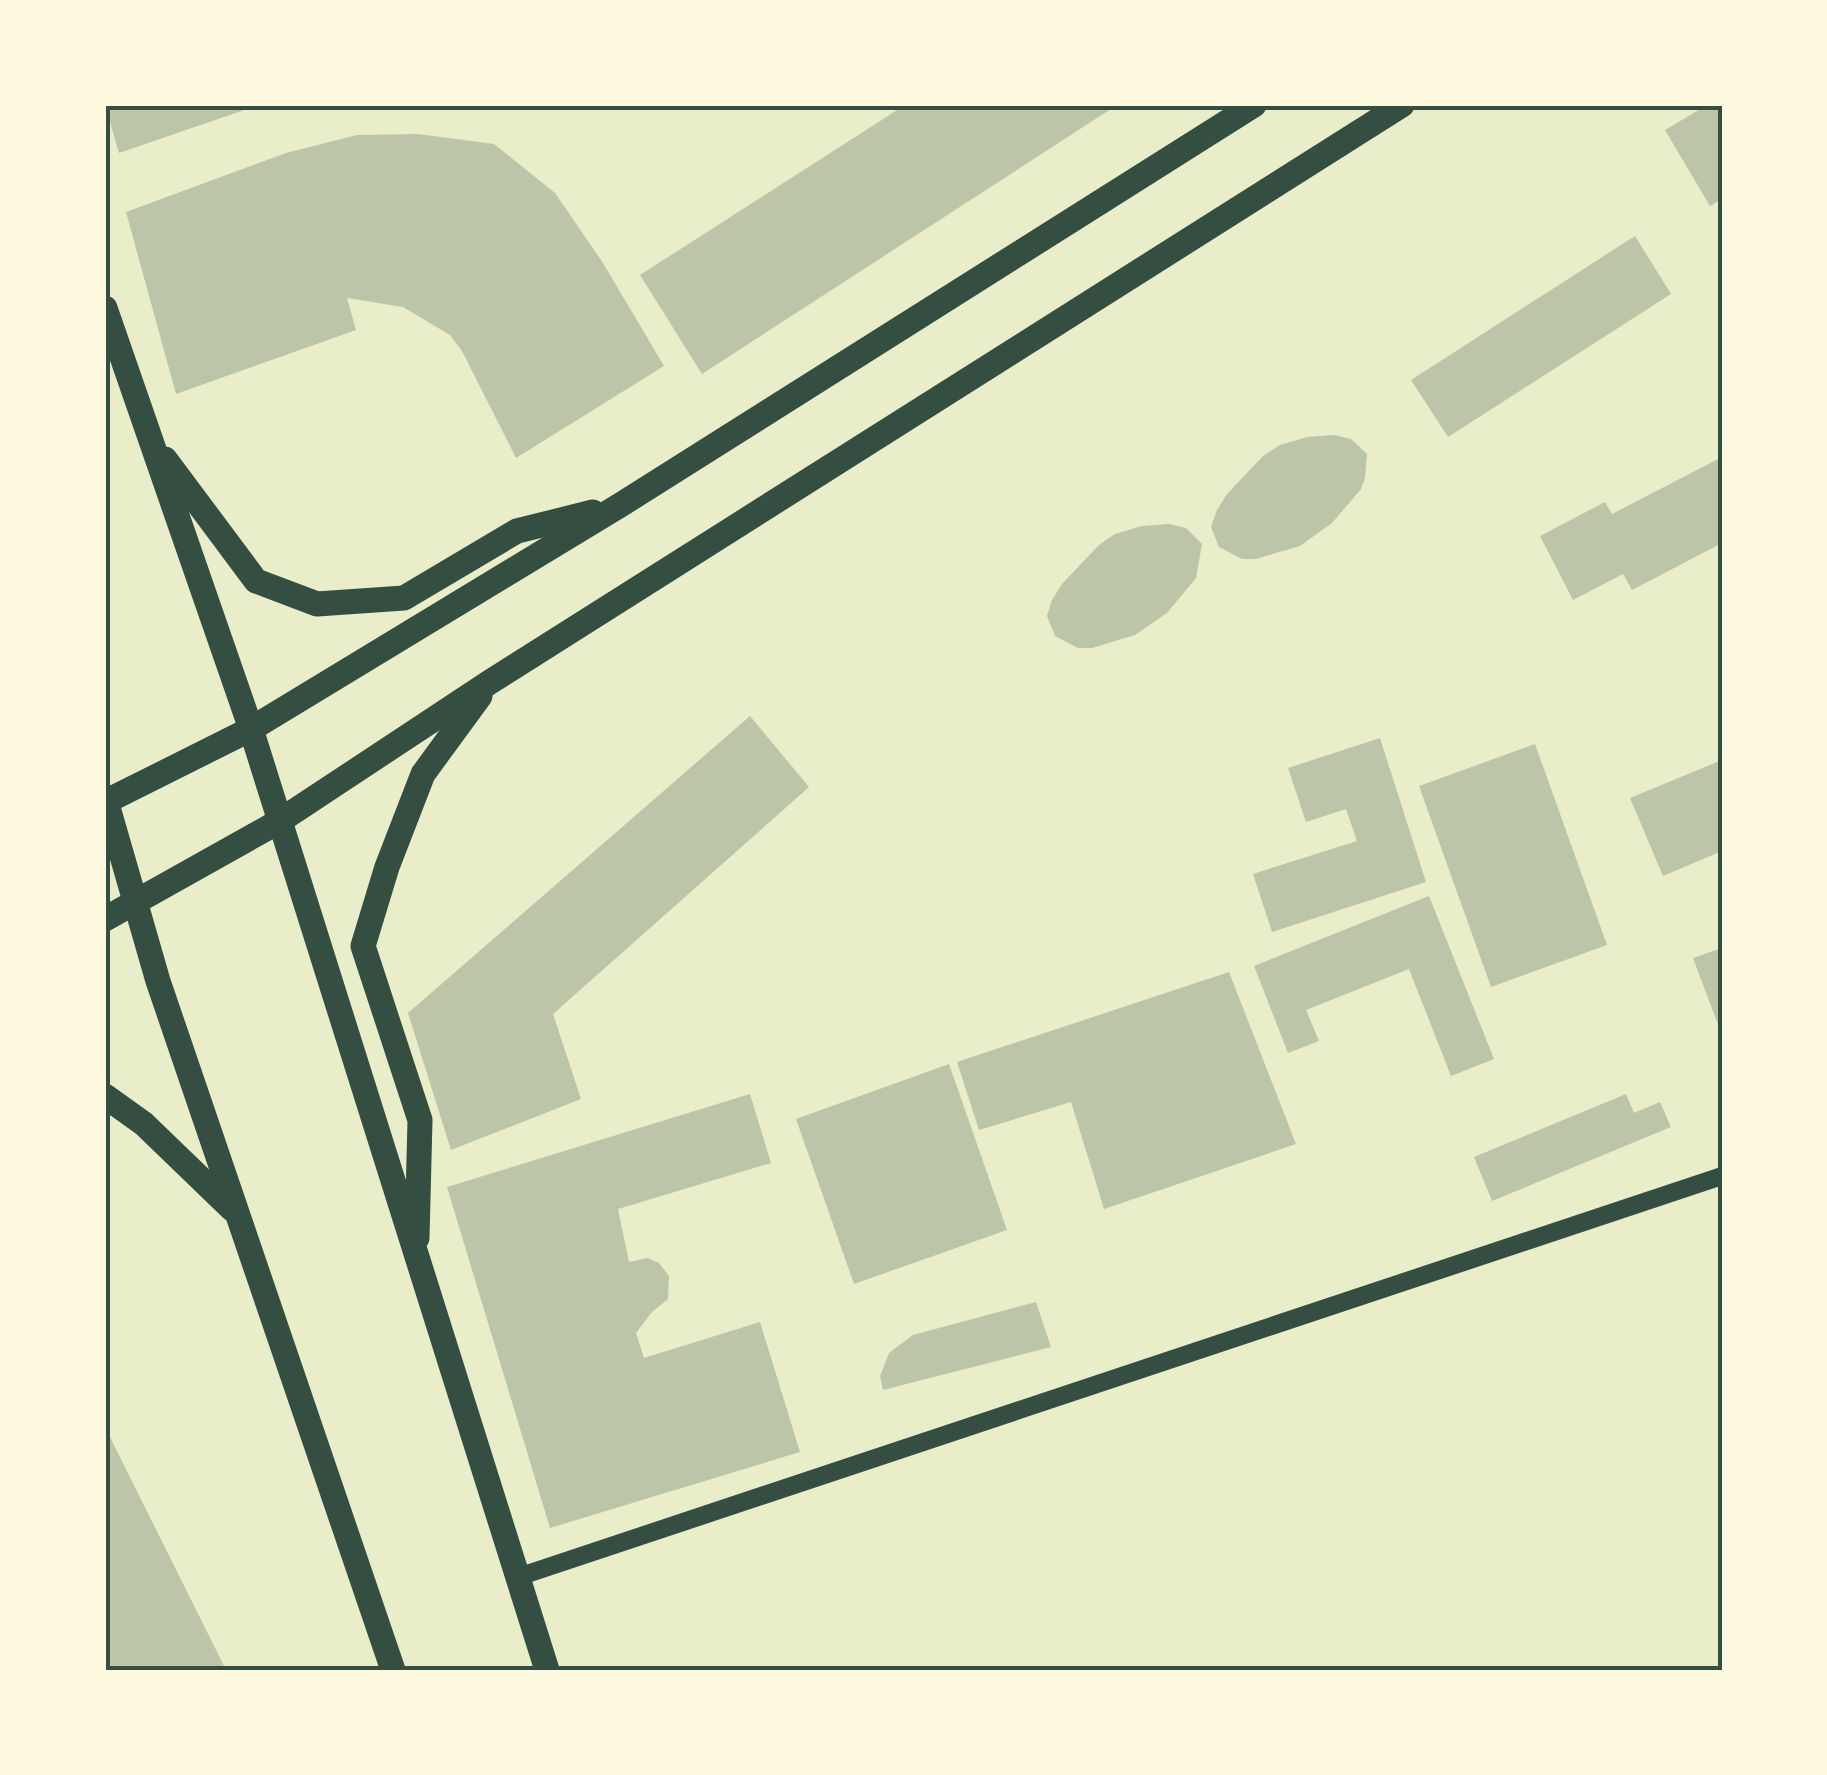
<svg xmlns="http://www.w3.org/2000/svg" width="1827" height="1775" font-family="'Work Sans',sans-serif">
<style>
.building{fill:#bcc5a7}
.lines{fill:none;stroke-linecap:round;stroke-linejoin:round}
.tertiary{stroke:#344e41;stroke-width:18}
.primary{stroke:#344e41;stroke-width:25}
.neatline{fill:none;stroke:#344e41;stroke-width:4}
</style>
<rect width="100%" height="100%" fill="#e9edc9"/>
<g class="building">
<path d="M105 105H256V106L119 153Z"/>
<path d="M905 105H1117L702 374 640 275Z"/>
<path d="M1707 105H1722V199L1710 206 1665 130Z"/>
<path d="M418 134 494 144 555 193 603 263 664 366 516 458 462 351 450 335 403 307 347 298 356 330 176 394 126 212 286 153 357 135Z"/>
<path d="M1635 236 1671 294 1448 437 1411 380Z"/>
<path d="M1334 435 1351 439 1367 454 1365 478 1361 489 1332 523 1300 546 1256 559H1242L1219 547 1211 527 1217 510 1227 494 1263 456 1280 445 1307 437Z"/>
<path d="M1722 457V543L1632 590 1623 574 1573 600 1540 536 1605 502 1612 514Z"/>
<path d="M1169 524 1186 528 1202 544 1196 578 1167 613 1135 635 1092 648H1078L1055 636 1047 616 1052 600 1062 584 1099 545 1115 534 1142 526Z"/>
<path d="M750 716 809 787 553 1014 581 1099 451 1150 408 1013Z"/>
<path d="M1380 738 1426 882 1272 932 1253 874 1357 841 1346 809 1306 822 1288 768Z"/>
<path d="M1535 744 1607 945 1491 987 1419 786Z"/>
<path d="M1722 760V851L1663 876 1630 798Z"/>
<path d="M1429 896 1494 1059 1451 1076 1409 969 1306 1010 1319 1041 1288 1053 1254 966Z"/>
<path d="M1722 948V1035L1693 958Z"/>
<path d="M1229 972 1296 1144 1104 1209 1071 1102 979 1130 957 1062Z"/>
<path d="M949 1064 1007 1230 854 1284 796 1119Z"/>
<path d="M750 1094 771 1163 618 1209 629 1262 648 1258 659 1263 669 1276 668 1299 652 1312 636 1333 644 1358 760 1322 800 1452 550 1528 447 1187Z"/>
<path d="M1626 1094 1634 1113 1660 1102 1671 1127 1492 1201 1474 1157Z"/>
<path d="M1036 1302 1051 1347 883 1390 880 1376 889 1353 913 1335Z"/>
<path d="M105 1427 226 1670H105Z"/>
</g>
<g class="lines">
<path class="tertiary" d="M518 1577 1722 1176"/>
<g class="primary">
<path d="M105 308 251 729 547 1670"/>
<path d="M165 459 256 581 317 604 404 598 517 531 593 512"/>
<path d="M105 797 158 981 393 1670"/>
<path d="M105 802 251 729 622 504 1254 105"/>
<path d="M105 919 278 822 490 682 1402 105"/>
<path d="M105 1096 144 1124 232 1209"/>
<path d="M417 1238 420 1120 363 946 387 867 423 774 480 696"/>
</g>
</g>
<rect width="1827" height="1775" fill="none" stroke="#fefae0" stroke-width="215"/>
<rect x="108" y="108" width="1612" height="1560" class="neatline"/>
</svg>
